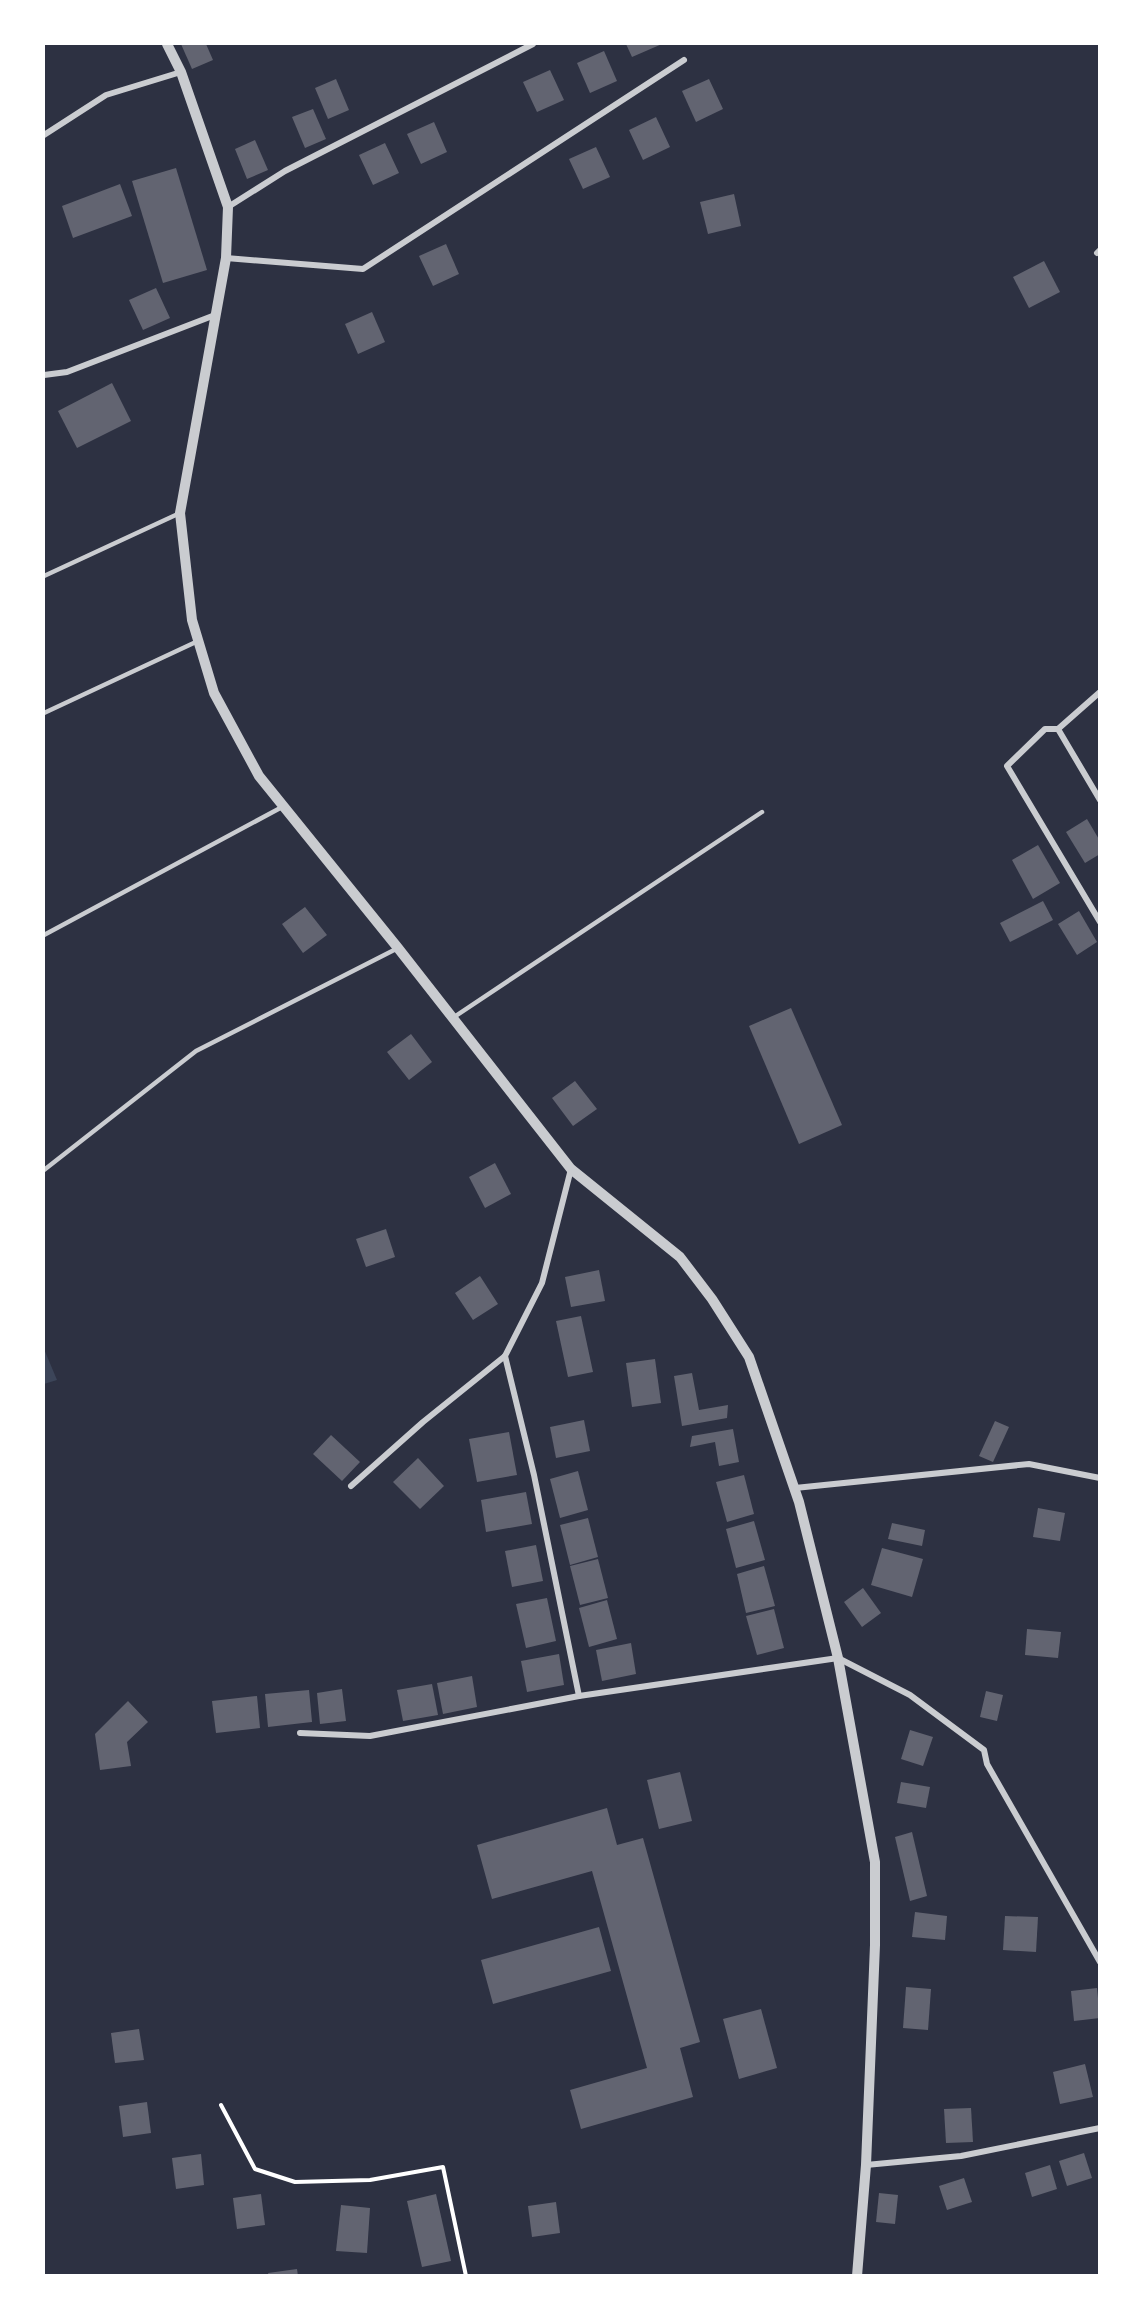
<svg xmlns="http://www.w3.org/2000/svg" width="1143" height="2319" font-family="Rubik,sans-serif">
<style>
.green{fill:#3c4559}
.building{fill:#626471}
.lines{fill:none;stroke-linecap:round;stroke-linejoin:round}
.path{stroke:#fff;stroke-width:4}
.service{stroke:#caccd0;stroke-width:4.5}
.minor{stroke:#caccd0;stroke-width:6}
.tertiary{stroke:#caccd0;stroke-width:10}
</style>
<rect width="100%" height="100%" fill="#2d3142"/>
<path class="green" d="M44 1349 57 1380 44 1384Z"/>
<g class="building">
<path d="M181 44H206L213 60 192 69Z"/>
<path d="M626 44H662L632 57Z"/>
<path d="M604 51 617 81 590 93 577 63Z"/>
<path d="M550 70 564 100 537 112 523 82Z"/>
<path d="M336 79 349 110 328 119 315 88Z"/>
<path d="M709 79 723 109 696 122 682 91Z"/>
<path d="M313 109 326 139 305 148 292 117Z"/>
<path d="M656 117 670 147 643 160 629 130Z"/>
<path d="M434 122 447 152 421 164 407 134Z"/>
<path d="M255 140 268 170 247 179 235 149Z"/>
<path d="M385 143 399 173 373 185 359 155Z"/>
<path d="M596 147 610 177 583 189 569 159Z"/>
<path d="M176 168 207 270 163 283 132 181Z"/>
<path d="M120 184 132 216 73 238 62 206Z"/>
<path d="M734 194 741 226 708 234 700 202Z"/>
<path d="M446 244 459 274 433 286 419 256Z"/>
<path d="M1044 261 1060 292 1029 308 1013 277Z"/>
<path d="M156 288 170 318 143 330 129 300Z"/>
<path d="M372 312 385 342 358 354 345 324Z"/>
<path d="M112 383 131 421 77 448 58 411Z"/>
<path d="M1087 819 1100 841V854L1085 863 1066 832Z"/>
<path d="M1038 845 1060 883 1033 899 1012 860Z"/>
<path d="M1043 901 1053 920 1010 942 1000 923Z"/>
<path d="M305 907 327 935 303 953 282 924Z"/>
<path d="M1079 911 1097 942 1077 955 1058 924Z"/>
<path d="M791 1008 842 1125 799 1144 749 1026Z"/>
<path d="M411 1034 432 1062 409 1080 387 1052Z"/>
<path d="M575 1081 597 1109 573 1126 552 1098Z"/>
<path d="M495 1163 511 1194 485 1208 469 1177Z"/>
<path d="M386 1229 395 1257 366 1267 356 1239Z"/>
<path d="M599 1270 605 1301 571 1307 565 1277Z"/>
<path d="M480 1276 498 1304 473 1320 455 1293Z"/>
<path d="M581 1316 593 1372 568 1377 556 1321Z"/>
<path d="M655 1359 661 1403 632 1407 626 1363Z"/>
<path d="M692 1373 699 1410 728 1405 727 1418 682 1426 674 1376Z"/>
<path d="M584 1420 590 1451 556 1458 550 1427Z"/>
<path d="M995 1421 1009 1427 993 1462 979 1456Z"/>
<path d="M733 1429 739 1462 719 1466 715 1442 690 1447 692 1436Z"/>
<path d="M509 1432 517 1475 477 1482 469 1439Z"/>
<path d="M331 1435 360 1462 342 1481 313 1454Z"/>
<path d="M418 1458 444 1486 420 1509 393 1482Z"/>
<path d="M578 1471 588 1510 560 1518 550 1479Z"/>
<path d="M744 1475 754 1514 727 1522 716 1482Z"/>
<path d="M526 1492 532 1524 486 1532 481 1500Z"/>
<path d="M1038 1508 1065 1513 1060 1541 1033 1537Z"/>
<path d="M588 1518 598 1557 570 1565 560 1525Z"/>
<path d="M754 1521 765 1560 736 1568 726 1529Z"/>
<path d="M892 1523 925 1530 922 1546 888 1539Z"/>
<path d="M536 1545 543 1581 512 1587 505 1551Z"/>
<path d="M882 1548 923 1559 912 1597 871 1585Z"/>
<path d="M598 1559 608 1598 580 1605 570 1566Z"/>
<path d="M764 1566 775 1606 746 1613 737 1574Z"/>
<path d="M863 1588 881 1613 862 1627 844 1602Z"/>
<path d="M547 1598 556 1641 526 1648 516 1604Z"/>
<path d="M607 1600 617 1639 589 1647 579 1608Z"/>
<path d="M774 1609 784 1648 757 1655 746 1616Z"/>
<path d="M1027 1629 1061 1632 1058 1658 1025 1655Z"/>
<path d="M631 1643 636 1674 602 1681 596 1650Z"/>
<path d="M559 1654 564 1685 527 1692 521 1661Z"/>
<path d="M472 1676 477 1707 443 1714 437 1683Z"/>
<path d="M432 1684 438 1715 403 1721 397 1690Z"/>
<path d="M342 1689 346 1721 320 1724 317 1693Z"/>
<path d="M309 1690 312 1722 268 1727 265 1694Z"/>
<path d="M986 1691 1003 1695 997 1721 980 1717Z"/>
<path d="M257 1696 260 1728 216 1733 212 1701Z"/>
<path d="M128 1701 148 1722 127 1742 131 1766 100 1770 95 1734Z"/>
<path d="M910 1730 933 1737 923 1766 901 1759Z"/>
<path d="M680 1772 692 1821 659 1829 647 1780Z"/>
<path d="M901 1782 930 1787 926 1808 897 1803Z"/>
<path d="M607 1808 617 1845 643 1838 700 2042 680 2048 693 2097 581 2129 570 2090 647 2068 592 1871 492 1899 477 1845Z"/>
<path d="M912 1832 927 1896 910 1901 895 1837Z"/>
<path d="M915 1912 947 1916 945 1940 912 1937Z"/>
<path d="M1005 1916 1038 1917 1036 1952 1003 1950Z"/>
<path d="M599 1927 611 1971 493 2004 481 1960Z"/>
<path d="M906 1987 931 1989 928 2030 903 2028Z"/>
<path d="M1097 1988 1100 2018 1074 2021 1071 1991Z"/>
<path d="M761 2009 777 2068 739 2079 723 2019Z"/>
<path d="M139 2029 144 2060 115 2063 111 2033Z"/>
<path d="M1085 2064 1093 2097 1060 2104 1053 2072Z"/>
<path d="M147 2102 151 2133 123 2137 119 2106Z"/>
<path d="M971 2108 973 2142 946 2143 944 2109Z"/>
<path d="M1084 2153 1092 2178 1067 2186 1059 2161Z"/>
<path d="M201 2154 204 2185 176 2189 172 2158Z"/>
<path d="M1050 2165 1057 2189 1032 2197 1025 2173Z"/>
<path d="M964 2178 972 2202 947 2210 939 2186Z"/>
<path d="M879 2193 898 2195 895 2224 876 2222Z"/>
<path d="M261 2194 265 2225 237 2229 233 2198Z"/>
<path d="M436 2194 451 2261 422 2267 407 2201Z"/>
<path d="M556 2202 560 2233 532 2237 528 2206Z"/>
<path d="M341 2205 370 2208 367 2253 336 2251Z"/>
<path d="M297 2269 298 2276H269L268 2273Z"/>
</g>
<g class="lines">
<path class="path" d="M221 2105 255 2169 295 2182 370 2180 443 2167 466 2276"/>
<g class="service">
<path d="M44 576 180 513"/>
<path d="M44 713 198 641"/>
<path d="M44 935 284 806"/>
<path d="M454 1017 762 812"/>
<path d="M44 1170 196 1051 398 948"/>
</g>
<g class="minor">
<path d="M44 135 106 95 181 72"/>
<path d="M228 207 285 171 533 44"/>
<path d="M1097 253 1100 250"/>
<path d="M226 258 363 269 684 60"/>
<path d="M44 375 67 372 215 315"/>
<path d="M1100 692 1058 729H1045L1007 766 1100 922"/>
<path d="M1058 729 1100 800"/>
<path d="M505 1356 534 1475 579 1696"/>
<path d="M351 1486 423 1422 505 1356 542 1283 571 1169"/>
<path d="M795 1488 1029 1464 1100 1478"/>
<path d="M300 1733 370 1736 579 1696 838 1658 910 1695 984 1750 987 1764 1100 1962"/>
<path d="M866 2165 961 2156 1100 2128"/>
</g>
<path class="tertiary" d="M167 44 181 72 228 207 226 258 180 513 192 620 214 693 259 776 398 948 571 1169 680 1257 712 1299 749 1357 799 1502 838 1658 875 1862V1945L866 2165 857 2276"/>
</g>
<rect width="1143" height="2319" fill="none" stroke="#ffffff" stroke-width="90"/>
</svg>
